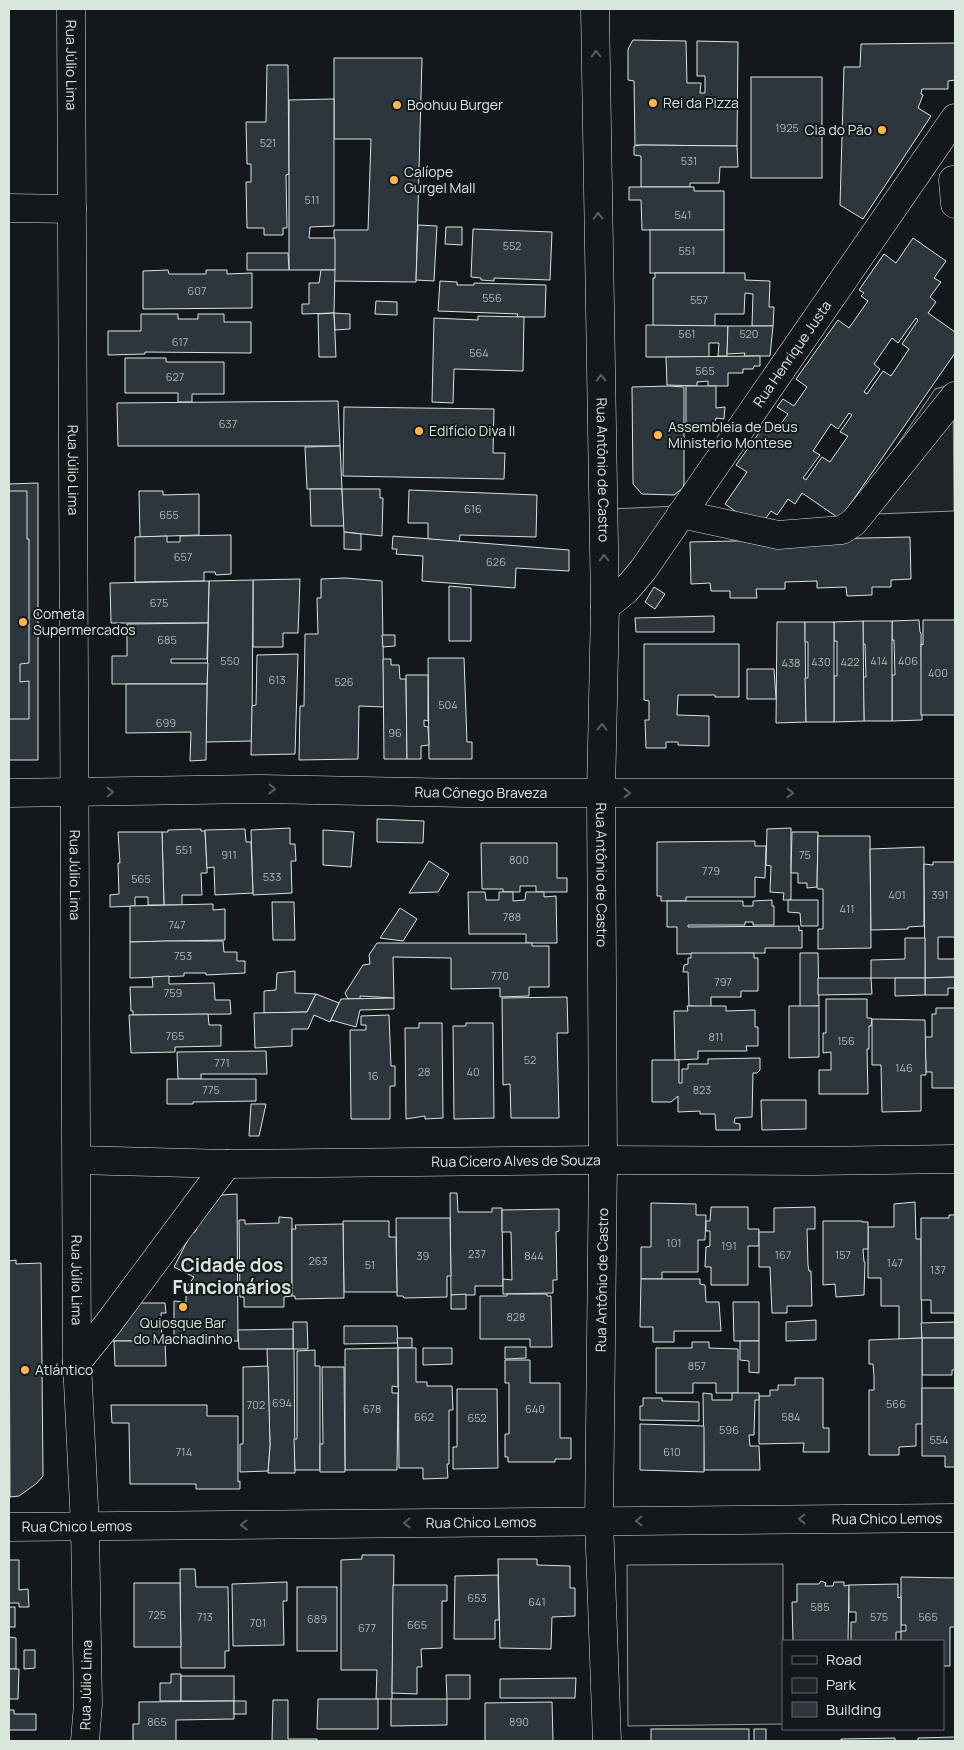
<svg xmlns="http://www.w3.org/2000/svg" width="964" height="1750" font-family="Manrope,sans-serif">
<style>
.green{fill:#202428;stroke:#939e99}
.building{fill:#2c363c;stroke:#d8e6dc;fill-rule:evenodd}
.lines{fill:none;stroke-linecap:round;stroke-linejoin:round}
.minor-casing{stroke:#d8e6dc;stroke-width:29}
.minor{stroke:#14181c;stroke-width:28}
.oneway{stroke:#59605f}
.poi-dot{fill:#ffb74d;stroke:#14181c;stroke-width:2}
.labels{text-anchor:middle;stroke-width:4;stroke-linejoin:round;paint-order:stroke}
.number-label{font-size:11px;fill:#adbab4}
.street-label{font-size:14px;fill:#d8e6dc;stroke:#14181c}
.poi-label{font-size:14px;fill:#d8e6dc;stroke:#14181c;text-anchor:start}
.district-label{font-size:19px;font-weight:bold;fill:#d8e6dc;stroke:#14181c}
</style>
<rect width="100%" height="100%" fill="#14181c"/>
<g class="green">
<path d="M953 384 954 511 850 515 935 389Z"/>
<path d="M678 506 635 563 609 587V509Z"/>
<path d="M783 1564V1724L628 1726 627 1565Z"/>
</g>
<g class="building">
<path d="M633 40 686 41 687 83H701L700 93H705V76H697V41L738 42 737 146 635 145 634 81 628 80V49Z"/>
<path d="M955 43V80L948 81V89H922L921 94 923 95 918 108 931 116 863 219 840 205 844 67H860L861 44Z"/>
<path d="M334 58H422L416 282 334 281V230H368L371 139H334Z"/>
<path d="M267 65H288L289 174 286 175 287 228H283V235H264V228H247L246 182H251V164H247L246 122H266Z"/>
<rect x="751" y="77" width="71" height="101"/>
<path d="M334 99V226L310 227 309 238H335V270H289V100Z"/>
<path d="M642 145 737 146 738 167H720L719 183H690V187H641V156L634 155V146Z"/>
<path d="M629 187H694V191H724V230H642L641 200H629Z"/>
<path d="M418 225 437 226 434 281 416 280Z"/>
<path d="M446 227H462V245L445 244Z"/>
<path d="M473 229 552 232 550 280 494 278V281L481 280V278L471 277Z"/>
<rect x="650" y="230" width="74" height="43"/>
<path d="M913 238 946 261 934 278 941 282 930 297 936 302 928 313 955 332V353L840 519 802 493 795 504 788 499 777 515 771 511 759 528 725 504 747 472 736 465 767 422 777 429 788 414 777 407 783 399 794 406 807 387 796 379 838 320 849 328 868 301 861 296 864 293 859 290 884 254 896 263ZM916 318 918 320 902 344 909 349 891 376 883 371 867 394 864 392 880 369 874 364 892 338 898 343ZM849 413 852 415 840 432 848 436 830 462 822 457 806 480 803 478 820 455 813 451 831 424 838 429Z"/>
<path d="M247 253H288L289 270H247Z"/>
<path d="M168 270 169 274H206V270H227V274L252 273V308L143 309V271Z"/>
<path d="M321 270H335L334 313 302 314V304H309V283H319Z"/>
<path d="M655 273H745V280L770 281 769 307H774L773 326H752L753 294 745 293 744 314H715V326H653V278H655Z"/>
<path d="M440 281 457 282V285H474V283L546 285 545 317H517L518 314 438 311Z"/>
<path d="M376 301 397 302V315L375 314Z"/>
<path d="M334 313 336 357H319L318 314Z"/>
<path d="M334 313 350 314V329L335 330Z"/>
<path d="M141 314H178V319H198V314H224V322H251V353L145 352V354L108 355V331H141Z"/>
<path d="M478 316 524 317 523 371 454 369 453 403 432 402 434 318 478 320Z"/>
<path d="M646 325 728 326 727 356H718L719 343H709V357H646Z"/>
<path d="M728 326H773L770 356H744L745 353 727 354Z"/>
<path d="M760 356V366H754L753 369H743V373H728V386H708V381L697 382V386L667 385 666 357Z"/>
<path d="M125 358H166V362H224V394H192V402H178V393H125Z"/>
<path d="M669 386 684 387V483L683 488 674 495 642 494 633 484 632 387Z"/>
<path d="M686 386H716V408L725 407 724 419 716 418 711 432H686Z"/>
<path d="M338 401 340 446H118L117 403Z"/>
<path d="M344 407 494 409 493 453H505L504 479 343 476Z"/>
<path d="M340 446 342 489H307L305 447Z"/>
<path d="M38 483V760H9V484Z"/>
<path d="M310 489H342L344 526H311Z"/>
<path d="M342 489H380V498H383L382 536 344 532Z"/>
<path d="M409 490 537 495 536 537 460 535 459 542 428 539V523H408Z"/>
<path d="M9 491H27V539H29V663L20 664V682L29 681V719H9Z"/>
<path d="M139 491H163V495L199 494V535L140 537Z"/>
<path d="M344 532 361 534V550L344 549Z"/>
<path d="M231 535V574L216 575 215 572H204V581L135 582V537L167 536V542H180V536Z"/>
<path d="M393 536 569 550V571L516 568 515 588 422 581 423 556 396 554 397 549H392Z"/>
<path d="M910 537 911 579 891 580V587H872V595L847 596 846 587 817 588V581L785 582V589H756L757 598H730V591H711L710 583 691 584 690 542Z"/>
<path d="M345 578 382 581 384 707 359 706 358 759 299 760 300 706H304L305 634H318L317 598H321V579Z"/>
<path d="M300 579 298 633H283V647H253V580Z"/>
<path d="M253 580 252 741 206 742 209 581Z"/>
<path d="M209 581 208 623H111L110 583Z"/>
<path d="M449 586 471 588V641H449Z"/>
<path d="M654 587 665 594 655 609 645 602Z"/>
<path d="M714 616V632H636L635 618Z"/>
<path d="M919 620 920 632 921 633 922 720 892 721V675H895L894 640H892V621Z"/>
<path d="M923 620H955V715H921V644L923 645Z"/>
<path d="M863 621H892V721H864L863 677H866L865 644H863Z"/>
<path d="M863 621 864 721 834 722V676H837V641H834V622Z"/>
<path d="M777 622H805L806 722 776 723Z"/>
<path d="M805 622H834V722H806L805 678H808V642H805Z"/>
<path d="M208 623 207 659H171V663H208L207 684H112V656H127V624Z"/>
<path d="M382 635H395V646L383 647Z"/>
<path d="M644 644H739V697H715V695H678L677 715 709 716V746L678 745V742H666V748H646L645 720H649V701L644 700Z"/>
<path d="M298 654 295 754 251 755 252 706 256 705 257 655Z"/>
<path d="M428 658H464L467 742H472V759H429Z"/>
<path d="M383 659H391V665H399L400 679H406L407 759H384Z"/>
<path d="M747 669H774L776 699H747Z"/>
<path d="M406 675H428V721L424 720V726L428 727 429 745 421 746V759H407Z"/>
<path d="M126 684H207L206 760 190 761 191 732 126 733Z"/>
<path d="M377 819 424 821 423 843 377 842Z"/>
<path d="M290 828V844H295L296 861H291L292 893 253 895 251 830Z"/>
<path d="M791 828V900H783L784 893 770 892 771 866 766 865 767 829Z"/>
<path d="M201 829V831H205L207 868V873H201L202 895H182V905H164L162 832H168V830Z"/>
<path d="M245 829 246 842H251L253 893 215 895 214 867 207 868 205 830Z"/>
<path d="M323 830 354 832 351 867 323 865Z"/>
<path d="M118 832H162L164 905H148V897H135V906L110 907V895L119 894 118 863H120Z"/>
<path d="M792 832H818L817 887 807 888V883H798V873H791Z"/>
<path d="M818 836H870L871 948 818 949V929H823V889H818L817 887Z"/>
<path d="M755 841V846H766L765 878 755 877V897H686V901H661V896H657V842Z"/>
<path d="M481 843H557V878H567V892H536V886H520V892H503V889H482Z"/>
<path d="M924 847V926L908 927V929L871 930 870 849Z"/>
<path d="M429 861 449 874 438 892 409 893Z"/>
<path d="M933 862H955V937H938V959H955V977L925 978 924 864 933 865Z"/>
<path d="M468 892H485L486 900H499V892H513V901L525 900 526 892H544V897L556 896 557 943H526V934H469Z"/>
<path d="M772 900V906H774V925H753V922H745V925H688V927L799 926V931L802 930V948H765V953L677 954V927H667V901H743V906H753V901Z"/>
<path d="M788 900H818V926H801L800 913 788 912Z"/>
<path d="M272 902H294L295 940H273Z"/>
<path d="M213 904V910L225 909V940L130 942V906Z"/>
<path d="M400 908 417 919 403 941 380 938Z"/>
<path d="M905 938H925V978H871V960L905 959Z"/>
<path d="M165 941H223L224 952H237V961H245V973L206 975V973H184V976L130 978V942Z"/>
<path d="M377 943H532V946H549V987H529V996L500 997V988L451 989V958L393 957 394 998 360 996V999H348L345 993 363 965 370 964 369 955Z"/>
<path d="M691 953H754V958H758V991H741V997H711V1007L689 1006 688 972H683L684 965 688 964V958H691Z"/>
<path d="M800 953H818L819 1006 800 1007Z"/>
<path d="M295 971V993L316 994 307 1012 264 1013V991L276 990 277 973Z"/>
<path d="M169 976V984L214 983 215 1000H230L231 1014 133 1015V1011H131L130 987H153L152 977Z"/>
<path d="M955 977V988H948V995H925V978Z"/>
<path d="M818 978H871L872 994 818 995Z"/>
<path d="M895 978H925V995L895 996Z"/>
<path d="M316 994 339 1003 330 1022 314 1015 308 1029H292V1046L255 1048 254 1013 307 1012Z"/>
<path d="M567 997 568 1033H557L559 1118H511L510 1084 503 1085 502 998Z"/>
<path d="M394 998V1009L360 1010 356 1027 331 1020 341 999Z"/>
<path d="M826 999H867V1018H871L872 1019 871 1026H869V1049H867L868 1094H819V1070H831V1052L823 1053V1033H826Z"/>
<path d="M687 1006H726V1011L755 1010V1027H758V1046H746L747 1051H698V1059L675 1060 674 1011H688Z"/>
<path d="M789 1006H819V1057L789 1058Z"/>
<path d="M936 1008H955V1088H932V1072H926L925 1037H932V1014H936Z"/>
<path d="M208 1014 209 1025H221V1046L175 1047V1052L131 1053 129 1015Z"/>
<path d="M389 1015 391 1066H395V1086H390V1119H351L350 1030H366V1025H361V1016Z"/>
<path d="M872 1019 925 1020 926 1072V1075H921V1111L882 1112 881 1065H872Z"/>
<path d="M419 1023H442L443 1118 425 1119V1116L406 1119 405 1028H419Z"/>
<path d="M466 1023H493L494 1118 454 1119 453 1026H466Z"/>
<path d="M266 1051 267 1074H201V1079H178L177 1052Z"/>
<path d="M760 1058V1070L757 1073H753L752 1117 735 1118 734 1123 740 1124V1130H716L715 1114H700V1111L678 1112V1096L671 1102H652V1060H679V1083H682V1069H688V1064H708V1059Z"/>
<path d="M167 1079H256V1101L193 1102V1104H167Z"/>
<path d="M761 1100H806V1129L762 1130Z"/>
<path d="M251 1104H266L259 1136H249Z"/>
<path d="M450 1193H457L458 1212H492V1208H502L503 1286H475V1295H451Z"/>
<path d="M237 1194 238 1341H174V1301L186 1302V1288L194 1277 174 1267 192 1232 194 1233 197 1229 196 1228 221 1195Z"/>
<path d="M915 1202 916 1239H921L922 1338 899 1339V1306H881V1278H868V1227H894V1204Z"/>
<path d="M651 1203 696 1204V1215H706L705 1240H698V1272H662V1279H641V1247H651Z"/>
<path d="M711 1207H748V1229H759V1246H748V1285H711V1267H705L706 1247 710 1246V1231H706V1221H710Z"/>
<path d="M815 1207V1229H807L808 1265 809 1271H811L812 1306H787V1313H772L770 1267H759V1232H774V1208Z"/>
<path d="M559 1209V1231L556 1232 557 1280H553V1293L503 1294V1279L512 1280 511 1232H502V1210Z"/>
<path d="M949 1215H955V1313H931V1300H921V1218H949Z"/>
<path d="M279 1217 292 1218V1296L284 1297V1307H244V1297H240L239 1220H245V1224L279 1223Z"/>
<path d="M396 1218H450L451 1276H447V1297L404 1298 403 1296H397Z"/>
<path d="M343 1221H389V1237H396L397 1292H344Z"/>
<path d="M823 1221H862V1222H868V1249H863L864 1262H865L864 1295 836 1297 835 1284 823 1285Z"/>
<path d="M343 1224 344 1298 295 1299V1296H292V1229H296L295 1225Z"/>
<path d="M16 1260V1264L41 1263 43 1476 37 1483 19 1496 10 1497 9 1261Z"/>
<path d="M641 1279H700V1284L705 1285 706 1302H719L721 1331H674V1342H653V1327H640Z"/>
<path d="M466 1294V1309H451V1295Z"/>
<path d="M507 1294H547V1296H551L552 1347H530V1339H480V1296H507Z"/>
<path d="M733 1302H759V1341H734Z"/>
<path d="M139 1303H165L166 1313H161L162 1341H111Z"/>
<path d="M816 1320V1340L786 1341V1322Z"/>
<path d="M293 1322H307L308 1349H293Z"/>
<path d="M955 1322V1338H922L921 1323Z"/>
<path d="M344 1326H397L398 1343 344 1344Z"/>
<path d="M293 1329V1349H239L238 1330Z"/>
<path d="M397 1338H412V1348H398Z"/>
<path d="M922 1338H955V1370H952V1375H922Z"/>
<path d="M922 1338V1424H916V1446L899 1447V1455H869V1390H874V1376L873 1364H869V1340Z"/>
<path d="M114 1341H165L166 1366H115Z"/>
<path d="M740 1341H759V1373L749 1372V1361L740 1360Z"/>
<path d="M692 1342H709V1348L738 1349V1393H716V1383H693V1393H656V1348H692Z"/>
<path d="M505 1347H526V1358L505 1359Z"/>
<path d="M398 1348V1387L392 1386V1393H398L397 1470H345V1349Z"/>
<path d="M398 1348H416V1382H427V1386H452L453 1410H449V1464H447L448 1478 423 1479V1468H399Z"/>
<path d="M423 1348H452V1364L423 1365Z"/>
<path d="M267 1349H294L295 1473H268L270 1445Z"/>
<path d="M315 1350V1366H320V1470H295L294 1439H297V1351Z"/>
<path d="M505 1360H530V1383H560V1438H571V1459H555V1462H508V1457H505V1434H509V1383H505Z"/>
<path d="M268 1366 270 1445 268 1471 240 1472V1444H243V1367Z"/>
<path d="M322 1367H344L345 1472H320V1444H323Z"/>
<path d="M795 1378H823V1428H829V1452H803L804 1443 759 1444V1396H770V1390H778V1385H795Z"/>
<path d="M922 1388H955V1467H945V1456H922Z"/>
<path d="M457 1389H497L498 1468 453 1469V1447H457Z"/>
<path d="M703 1393 712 1394V1400H732V1393H759V1400H755L754 1435H749L750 1446H759L760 1470H704Z"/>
<path d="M643 1398H662V1401L699 1402V1421L640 1420V1406H643Z"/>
<path d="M111 1405H207V1416H238V1482L240 1481V1489H196V1484H130L129 1423H112Z"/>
<path d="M640 1424 704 1426V1472L640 1470Z"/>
<path d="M362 1555H394L392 1699H376L377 1670H341V1560L362 1559Z"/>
<path d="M498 1559H537V1565L570 1566V1588H575V1616L552 1617 551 1649 500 1648Z"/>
<path d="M9 1560H19V1590L28 1589 29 1607H19V1603H9Z"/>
<path d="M180 1569H195L196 1587H228L229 1651H225V1668H181Z"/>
<path d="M498 1575 499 1620H495V1639H454L455 1576Z"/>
<path d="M901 1577 955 1578V1627H950V1666H943V1641H901V1631H906V1625H901Z"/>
<path d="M821 1581 826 1583 825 1586H833L834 1582H844V1586L849 1585 848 1641H793L792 1602H797V1584H819Z"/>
<path d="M287 1582V1601H283L284 1645 233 1646 232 1584Z"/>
<path d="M134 1583H180L181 1647H134Z"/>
<path d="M898 1584V1598L901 1597V1632H896V1641H851V1622H856V1612H849V1585Z"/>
<path d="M393 1585H447V1601H442V1648L421 1649 422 1667H417V1694L392 1693Z"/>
<rect x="297" y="1587" width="40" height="64"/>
<rect x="9" y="1607" width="6" height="20"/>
<path d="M9 1637 16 1638V1669H9Z"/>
<path d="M24 1650H35V1668L24 1669Z"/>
<path d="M9 1669H19L18 1699H9Z"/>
<path d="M171 1674H181V1701H160V1683H171Z"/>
<path d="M446 1675H470V1699H447Z"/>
<rect x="181" y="1676" width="53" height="25"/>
<path d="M576 1678 575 1698H500V1679Z"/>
<path d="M318 1699H378V1729H317Z"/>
<path d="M391 1699H447V1725L391 1726Z"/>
<path d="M273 1700H288V1739H317V1741H272Z"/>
<path d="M234 1701V1719L176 1720V1741H133V1724H139V1702Z"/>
<rect x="234" y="1701" width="12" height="13"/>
<path d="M552 1702 553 1741H485V1703Z"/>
<path d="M9 1710H14V1714H36V1730H9Z"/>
<rect x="651" y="1729" width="98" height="12"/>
<rect x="754" y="1729" width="12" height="12"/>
<path d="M955 1737V1741H918V1738Z"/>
<path d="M895 1738V1741H841V1739Z"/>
</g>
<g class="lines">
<g class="minor-casing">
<g id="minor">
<path id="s1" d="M71 9 77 1362 85 1527 88 1704 85 1741"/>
<path id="s2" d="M595 9 605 607 601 793 603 1160 599 1521 607 1741"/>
<path d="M953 180 955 204"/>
<path d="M9 208 72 209"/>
<path d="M681 514 778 535 842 530 854 522 955 396"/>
<path id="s3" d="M605 607 626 590 643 570 955 118"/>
<path id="s4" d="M9 793 262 789 464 793H955"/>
<path id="s5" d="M77 1160 227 1164 603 1160 812 1161 955 1159"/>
<path d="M77 1362 108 1324 227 1164"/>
<path id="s6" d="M9 1527 955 1518"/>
</g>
</g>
<use href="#minor" class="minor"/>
</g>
<defs><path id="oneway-chevron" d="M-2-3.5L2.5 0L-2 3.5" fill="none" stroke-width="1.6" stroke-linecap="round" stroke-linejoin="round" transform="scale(1.25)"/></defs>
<g class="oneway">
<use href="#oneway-chevron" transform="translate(596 54) rotate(-91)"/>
<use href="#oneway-chevron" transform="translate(598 216) rotate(-91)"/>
<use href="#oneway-chevron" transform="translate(601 378) rotate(-91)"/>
<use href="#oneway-chevron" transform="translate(604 558) rotate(-91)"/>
<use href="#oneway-chevron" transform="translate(602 727) rotate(-89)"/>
<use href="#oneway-chevron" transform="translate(272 789) rotate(1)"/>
<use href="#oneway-chevron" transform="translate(110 792) rotate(-1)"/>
<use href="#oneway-chevron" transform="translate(627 793)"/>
<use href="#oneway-chevron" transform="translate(790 793)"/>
<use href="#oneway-chevron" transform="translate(802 1519) rotate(179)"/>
<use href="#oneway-chevron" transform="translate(639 1521) rotate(179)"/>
<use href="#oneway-chevron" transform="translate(407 1523) rotate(179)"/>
<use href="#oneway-chevron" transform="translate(244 1525) rotate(179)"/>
</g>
<g class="poi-dot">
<circle cx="653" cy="103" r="5"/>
<circle cx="397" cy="105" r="5"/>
<circle cx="882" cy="130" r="5"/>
<circle cx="394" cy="180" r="5"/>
<circle cx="419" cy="431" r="5"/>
<circle cx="658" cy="435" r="5"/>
<circle cx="23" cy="622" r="5"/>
<circle cx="183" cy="1307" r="5"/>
<circle cx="25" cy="1370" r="5"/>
</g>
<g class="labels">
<g class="number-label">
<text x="787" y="132">1925</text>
<text x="268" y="147">521</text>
<text x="689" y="165">531</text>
<text x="312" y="204">511</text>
<text x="683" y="219">541</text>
<text x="512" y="250">552</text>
<text x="687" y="255">551</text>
<text x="197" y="295">607</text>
<text x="492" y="302">556</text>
<text x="699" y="304">557</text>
<text x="687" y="338">561</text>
<text x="749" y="338">520</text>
<text x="180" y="346">617</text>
<text x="479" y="357">564</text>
<text x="705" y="375">565</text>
<text x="175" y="381">627</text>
<text x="228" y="428">637</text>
<text x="473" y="513">616</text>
<text x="169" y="519">655</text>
<text x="183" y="561">657</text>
<text x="496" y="566">626</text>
<text x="159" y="607">675</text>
<text x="167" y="644">685</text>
<text x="230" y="665">550</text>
<text x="879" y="665">414</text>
<text x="908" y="665">406</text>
<text x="821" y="666">430</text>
<text x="850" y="666">422</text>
<text x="791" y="667">438</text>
<text x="938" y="677">400</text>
<text x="277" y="684">613</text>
<text x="344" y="686">526</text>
<text x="448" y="709">504</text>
<text x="166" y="727">699</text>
<text x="395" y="737">96</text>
<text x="184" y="854">551</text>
<text x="229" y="859">911</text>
<text x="805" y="859">75</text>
<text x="519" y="864">800</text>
<text x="711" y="875">779</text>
<text x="272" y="881">533</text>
<text x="141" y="883">565</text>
<text x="897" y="899">401</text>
<text x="940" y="899">391</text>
<text x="847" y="913">411</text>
<text x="512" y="921">788</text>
<text x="177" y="929">747</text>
<text x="183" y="960">753</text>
<text x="500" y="980">770</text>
<text x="723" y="986">797</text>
<text x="173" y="997">759</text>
<text x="175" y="1040">765</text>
<text x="716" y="1041">811</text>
<text x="846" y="1045">156</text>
<text x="530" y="1064">52</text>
<text x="222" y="1067">771</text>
<text x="904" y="1072">146</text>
<text x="424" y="1076">28</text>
<text x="473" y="1076">40</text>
<text x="373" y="1080">16</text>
<text x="211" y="1094">775</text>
<text x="702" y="1094">823</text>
<text x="674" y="1247">101</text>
<text x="729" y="1250">191</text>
<text x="477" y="1258">237</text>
<text x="783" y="1259">167</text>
<text x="843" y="1259">157</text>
<text x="423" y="1260">39</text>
<text x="534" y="1260">844</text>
<text x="318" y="1265">263</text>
<text x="895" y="1267">147</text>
<text x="370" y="1269">51</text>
<text x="938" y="1274">137</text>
<text x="516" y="1321">828</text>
<text x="697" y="1370">857</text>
<text x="282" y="1407">694</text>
<text x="896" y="1408">566</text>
<text x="256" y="1409">702</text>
<text x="372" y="1413">678</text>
<text x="535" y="1413">640</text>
<text x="424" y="1421">662</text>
<text x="791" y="1421">584</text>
<text x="477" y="1422">652</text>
<text x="729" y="1434">596</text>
<text x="939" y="1444">554</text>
<text x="184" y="1456">714</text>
<text x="672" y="1456">610</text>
<text x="477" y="1602">653</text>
<text x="537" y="1606">641</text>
<text x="820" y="1611">585</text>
<text x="157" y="1619">725</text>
<text x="205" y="1621">713</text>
<text x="879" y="1621">575</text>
<text x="928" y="1621">565</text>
<text x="317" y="1623">689</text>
<text x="258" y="1627">701</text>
<text x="417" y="1629">665</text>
<text x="367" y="1632">677</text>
<text x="157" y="1726">865</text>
<text x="519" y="1726">890</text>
</g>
<g class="street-label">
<text dy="5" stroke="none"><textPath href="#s1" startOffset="56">Rua Júlio Lima</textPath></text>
<text dy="5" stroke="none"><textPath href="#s3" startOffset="316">Rua Henrique Justa</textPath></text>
<text dy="5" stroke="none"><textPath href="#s1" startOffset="461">Rua Júlio Lima</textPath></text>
<text dy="5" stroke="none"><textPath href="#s2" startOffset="461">Rua Antônio de Castro</textPath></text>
<text dy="5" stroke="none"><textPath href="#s4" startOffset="472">Rua Cônego Braveza</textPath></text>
<text dy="5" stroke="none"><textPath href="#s1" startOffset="866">Rua Júlio Lima</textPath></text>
<text dy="5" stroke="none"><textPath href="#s2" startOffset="866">Rua Antônio de Castro</textPath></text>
<text dy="5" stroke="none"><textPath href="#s5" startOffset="439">Rua Cícero Alves de Souza</textPath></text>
<text dy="5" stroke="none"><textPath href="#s1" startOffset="1271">Rua Júlio Lima</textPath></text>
<text transform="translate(602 1280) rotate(-89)" y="5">Rua Antônio de Castro</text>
<text dy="5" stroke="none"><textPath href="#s6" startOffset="878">Rua Chico Lemos</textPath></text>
<text dy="5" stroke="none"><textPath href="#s6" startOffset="472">Rua Chico Lemos</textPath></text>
<text dy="5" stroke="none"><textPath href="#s6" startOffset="68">Rua Chico Lemos</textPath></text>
<text transform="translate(86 1685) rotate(-89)" y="5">Rua Júlio Lima</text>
</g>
<g class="poi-label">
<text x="663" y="108">Rei da Pizza</text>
<text x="407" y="110">Boohuu Burger</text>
<text x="872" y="135" text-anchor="end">Cia do Pão</text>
<text x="404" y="177">Calíope<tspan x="404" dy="16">Gurgel Mall</tspan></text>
<text x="668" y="432">Assembleia de Deus<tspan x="668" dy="16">Ministerio Montese</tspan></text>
<text x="429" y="436">Edifício Diva II</text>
<text x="33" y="619">Cometa<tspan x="33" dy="16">Supermercados</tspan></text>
<text x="183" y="1328" text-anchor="middle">Quiosque Bar<tspan x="183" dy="16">do Machadinho</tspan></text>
<text x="35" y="1375">Atlántico</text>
</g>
<g class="district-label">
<text x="232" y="1272">Cidade dos<tspan x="232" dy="22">Funcionários</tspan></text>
</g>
</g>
<rect width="964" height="1750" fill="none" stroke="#d8e6dc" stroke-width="20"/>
<rect x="782" y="1640" width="162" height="90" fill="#14181c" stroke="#626a69"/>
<rect x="792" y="1656" width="25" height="8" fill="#14181c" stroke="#626a69"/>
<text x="826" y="1665" font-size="15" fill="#d8e6dc">Road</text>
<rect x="792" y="1678" width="25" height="15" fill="#202428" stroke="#626a69"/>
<text x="826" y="1690" font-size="15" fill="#d8e6dc">Park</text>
<rect x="792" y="1702" width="25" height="15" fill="#2c363c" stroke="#626a69"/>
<text x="826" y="1715" font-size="15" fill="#d8e6dc">Building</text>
</svg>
